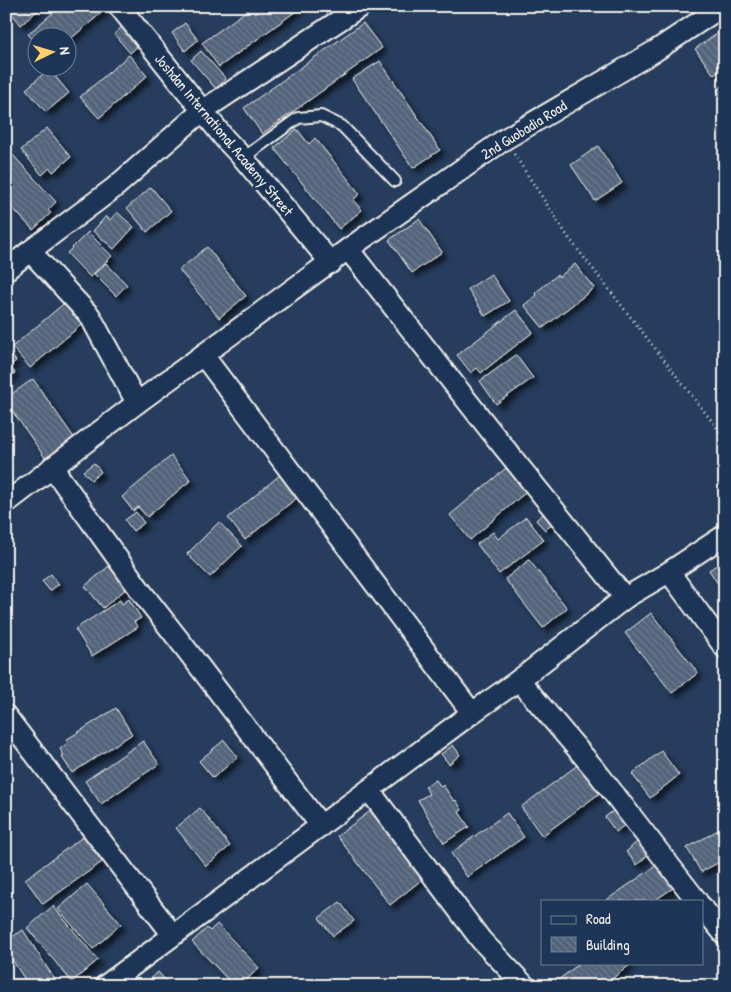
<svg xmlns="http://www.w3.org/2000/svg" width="731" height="992" font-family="'Patrick Hand',sans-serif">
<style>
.building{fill:url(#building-back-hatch);stroke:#f4f1e8;filter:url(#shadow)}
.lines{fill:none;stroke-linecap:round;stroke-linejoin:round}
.service-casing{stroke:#f4f1e8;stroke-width:14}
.minor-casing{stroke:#f4f1e8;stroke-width:24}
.path{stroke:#f4f1e8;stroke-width:3;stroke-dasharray:1 4;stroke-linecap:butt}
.service{stroke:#1d3557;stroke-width:10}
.minor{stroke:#1d3557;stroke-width:20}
.labels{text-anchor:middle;stroke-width:5;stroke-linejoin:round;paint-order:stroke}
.street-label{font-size:15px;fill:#f4f1e8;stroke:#1d3557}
</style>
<defs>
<pattern id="building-back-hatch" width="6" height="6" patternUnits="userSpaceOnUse" patternTransform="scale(1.25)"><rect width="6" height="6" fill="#52647b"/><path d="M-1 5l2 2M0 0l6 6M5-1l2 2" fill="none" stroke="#6c7b8e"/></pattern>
<filter id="shadow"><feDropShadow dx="4.5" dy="4.5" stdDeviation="2.5" flood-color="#0009"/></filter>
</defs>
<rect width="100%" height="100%" fill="#263d5d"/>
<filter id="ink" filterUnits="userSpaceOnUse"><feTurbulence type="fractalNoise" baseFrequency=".02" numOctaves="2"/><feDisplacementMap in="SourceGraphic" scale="10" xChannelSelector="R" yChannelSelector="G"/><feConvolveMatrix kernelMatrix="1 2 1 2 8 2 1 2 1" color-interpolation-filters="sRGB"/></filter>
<g filter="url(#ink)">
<g class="building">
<path d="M6 6H43L21 25Z"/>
<path d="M61 6H101L105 10 68 41V38H38V45L28 34Z"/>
<path d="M253 6H303L219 67 202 43Z"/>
<path d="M185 23 198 40 185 51 172 33Z"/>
<path d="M363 23 382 48 262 134 244 108Z"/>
<path d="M124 25 140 44 130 53 114 34Z"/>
<path d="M722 30 725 33V67L714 75 695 49Z"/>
<path d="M201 51 226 79 216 89 191 60Z"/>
<path d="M129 55 147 76 99 118 80 97Z"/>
<path d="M380 61 440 150 413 168 352 79Z"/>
<path d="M49 69 69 93 46 112 26 89Z"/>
<path d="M725 84V101L717 90Z"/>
<path d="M47 128 71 157 53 172 50 168 42 175 21 150Z"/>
<path d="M297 129 309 144 315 138 360 194 353 200 362 210 339 229 274 148Z"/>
<path d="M598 146 622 183 595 201 571 165Z"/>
<path d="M12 154 56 202 48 210 51 213 33 230 6 201V160Z"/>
<path d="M151 187 171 211 147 232 127 208Z"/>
<path d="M117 212 134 227 114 249 93 231 106 216 110 220Z"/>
<path d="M419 219 442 252 412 273 389 240Z"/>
<path d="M88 232 112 256 90 277 67 253Z"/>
<path d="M207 247 246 296 219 318 179 270Z"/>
<path d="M106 263 127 285 116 296 94 274Z"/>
<path d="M575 264 594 288 543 328 524 305 537 295 535 293 557 275 559 277Z"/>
<path d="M491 274 509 301 485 316 468 289Z"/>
<path d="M68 300 86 321 30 368 12 347Z"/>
<path d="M516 310 533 332 481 373 477 368 471 373 457 355Z"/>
<path d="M8 351 16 361 10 366 15 373 6 380V353Z"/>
<path d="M516 355 533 378 496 404 480 381Z"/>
<path d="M33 379 75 439 46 459 6 402V398Z"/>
<path d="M171 456 191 480 147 517 138 507 133 511 122 497Z"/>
<path d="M94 463 101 472 91 480 83 471Z"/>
<path d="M506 468 526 492 470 540 450 515Z"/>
<path d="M281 474 299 496 245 540 228 518Z"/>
<path d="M548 510 557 521 545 530 536 520Z"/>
<path d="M136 512 144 523 133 531 125 520Z"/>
<path d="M526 517 544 540 499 574 477 544 493 532 498 539Z"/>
<path d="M219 522 242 546 210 577 187 554Z"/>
<path d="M725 554V585L720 587 709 570 723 561 720 557Z"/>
<path d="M529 560 567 608 543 628 505 579Z"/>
<path d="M109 566 127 588 103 608 85 586Z"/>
<path d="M51 574 59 584 50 591 42 581Z"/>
<path d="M129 599 141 618 134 622 138 627 92 656 75 629 120 600 122 604Z"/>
<path d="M651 613 698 673 672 693 625 633Z"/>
<path d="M116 708 132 734 72 773 62 757 64 756 60 749 68 743 66 740Z"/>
<path d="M224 740 238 757 213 778 199 761Z"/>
<path d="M143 741 159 764 101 804 85 781Z"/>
<path d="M453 745 460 755 449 764 441 754Z"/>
<path d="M661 751 679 775 650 798 632 774Z"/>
<path d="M579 764 600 793 542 836 521 807Z"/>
<path d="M436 780 441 787 443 785 454 801 456 800 462 810 459 812 469 827 444 843 418 800 429 794 425 786Z"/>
<path d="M377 806 429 874 390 905 337 836Z"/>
<path d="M200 808 230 846 206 866 176 828Z"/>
<path d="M617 808 627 823 616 832 605 817Z"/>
<path d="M507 813 524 837 467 877 451 853Z"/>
<path d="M725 826V859L701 872 687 848Z"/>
<path d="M84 836 102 862 43 904 25 879Z"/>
<path d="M640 839 651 852 637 865 626 852Z"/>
<path d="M660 863 676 886 654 901H605Z"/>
<path d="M87 884 121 924 93 949 58 909Z"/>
<path d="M340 902 354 921 333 936 319 918Z"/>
<path d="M53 906 98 960 72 982 27 928Z"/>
<path d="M217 924 259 968 240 986H234L192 942 207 928 210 931Z"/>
<path d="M23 930 59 986H29L6 950V941Z"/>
<path d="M580 963H631V964L603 986H560L557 981Z"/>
<path d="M158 972 171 986H143Z"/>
</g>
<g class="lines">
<g class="service-casing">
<path id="service" d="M243 158 298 118 321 116 342 126 395 181"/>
</g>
<g class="minor-casing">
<g id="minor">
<path d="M119 6 225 139 243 158 331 263"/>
<path d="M348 249 490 430 625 598"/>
<path d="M30 251 90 316 137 403"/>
<path d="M6 270 30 251 114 188 202 111 361 6"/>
<path d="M203 355 472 713"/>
<path d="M52 467 143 594 186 649 321 826"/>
<path d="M6 503 137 403 348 249 505 139 655 51 723 6"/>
<path d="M669 572 725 648"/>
<path d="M519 680 597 772 697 901"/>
<path d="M6 716 172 934"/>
<path d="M369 790 481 940 525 986"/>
<path d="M702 907 725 935"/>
<path d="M105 986 472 713 519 680 625 598 669 572 725 535"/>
</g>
</g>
<path class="path" d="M514 154 568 237 725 438"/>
<use href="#service" class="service"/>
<use href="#minor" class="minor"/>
</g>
</g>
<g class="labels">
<g class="street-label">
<text transform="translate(524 130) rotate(-32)" y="5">2nd Guobadia Road</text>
<text transform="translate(224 135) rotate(50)" y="5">Joshdan International Academy Street</text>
</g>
</g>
<rect width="731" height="992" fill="none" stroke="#1d3557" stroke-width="25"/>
<rect x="12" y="12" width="706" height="967" fill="none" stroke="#f4f1e8" stroke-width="2" filter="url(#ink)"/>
<rect x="541" y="900" width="162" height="65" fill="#1d3557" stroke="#738091"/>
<rect x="551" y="916" width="25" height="8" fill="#1d3557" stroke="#738091"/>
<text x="586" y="924" font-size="15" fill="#f4f1e8">Road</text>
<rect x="551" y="937" width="25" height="15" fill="url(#building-back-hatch)" stroke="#738091"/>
<text x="586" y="950" font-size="15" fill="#f4f1e8">Building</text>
<g transform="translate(52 52) rotate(85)"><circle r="24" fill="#1d3557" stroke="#738091"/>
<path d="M0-4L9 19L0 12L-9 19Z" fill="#ffd166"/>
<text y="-8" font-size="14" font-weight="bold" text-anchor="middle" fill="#f4f1e8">N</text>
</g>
</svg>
